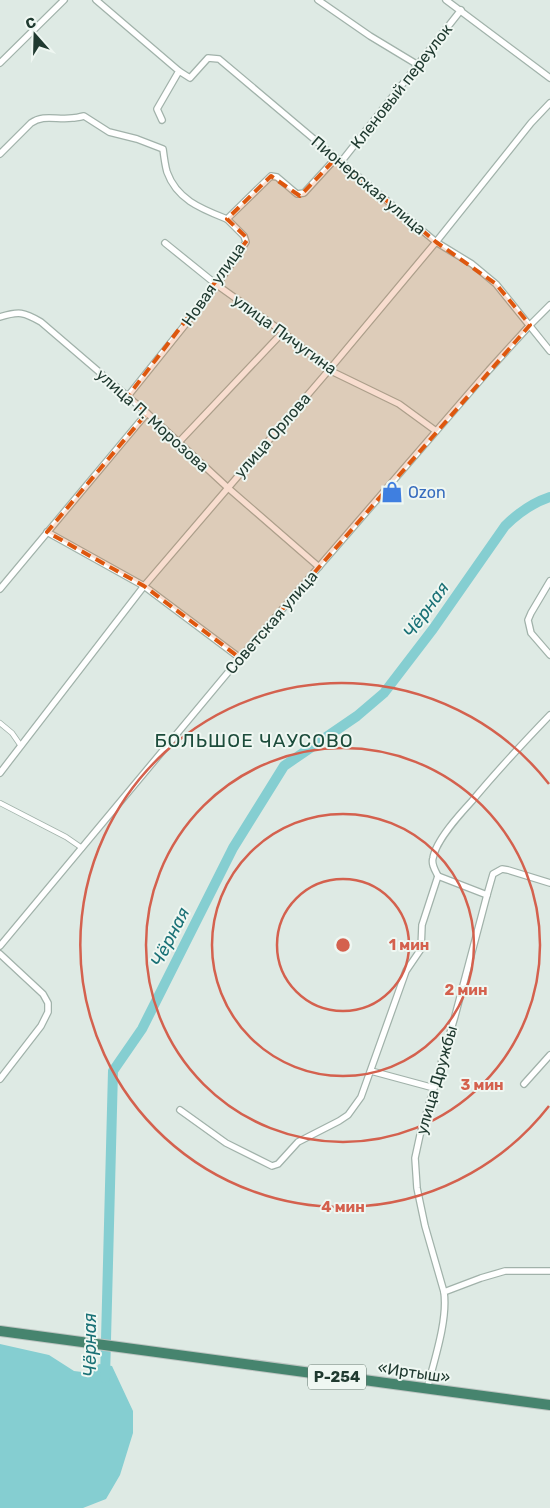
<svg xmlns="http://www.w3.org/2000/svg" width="550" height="1508" font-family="Rubik,sans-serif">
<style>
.water{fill:#85ced1}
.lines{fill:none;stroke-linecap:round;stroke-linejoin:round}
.river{stroke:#85ced1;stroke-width:10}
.pedestrian-casing{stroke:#a1b2aa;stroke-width:6}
.minor-casing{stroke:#a1b2aa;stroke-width:8}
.trunk-casing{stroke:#bcc4c1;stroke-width:12}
.pedestrian{stroke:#fff;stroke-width:4.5}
.minor{stroke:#fff;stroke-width:5.5}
.trunk{stroke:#46846e;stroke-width:10}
.marked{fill:#de570e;fill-opacity:0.2;stroke:#de570e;stroke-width:4;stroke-dasharray:10 6;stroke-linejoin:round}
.ring{fill:none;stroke:#d4614e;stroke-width:2.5}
.labels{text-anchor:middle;stroke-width:4;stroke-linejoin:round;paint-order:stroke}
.shield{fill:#eff7f2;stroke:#5e736a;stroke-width:1}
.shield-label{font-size:15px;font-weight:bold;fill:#203a30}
.street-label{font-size:16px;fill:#203a30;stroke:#eff7f2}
.shop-label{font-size:16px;fill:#366cbe;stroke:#eff7f2;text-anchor:start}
.water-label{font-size:18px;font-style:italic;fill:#1a7176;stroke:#eff7f2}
.quarter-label{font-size:19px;letter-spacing:1px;fill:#1c4c3b;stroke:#eff7f2}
.centre{fill:#d4614e;stroke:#eff7f2;stroke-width:2.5}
.ring-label{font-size:15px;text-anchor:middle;font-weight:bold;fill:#d4614e;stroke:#eff7f2;stroke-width:4;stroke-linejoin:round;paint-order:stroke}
</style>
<rect width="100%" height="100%" fill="#deeae4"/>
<path class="water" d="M0 1344 49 1355 74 1371 90 1373 99 1364 112 1366 133 1411V1433L120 1475 106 1499 83 1508H0Z"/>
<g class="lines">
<path class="river" d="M105 1378 113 1071 142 1029 233 848 284 766 357 716 384 693 433 629 505 526C518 513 532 503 550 497"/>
<g class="pedestrian-casing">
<g id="pedestrian">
<path d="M0 723 12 733 21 746"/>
<path d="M0 803 66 837 82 848"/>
</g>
</g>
<g class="minor-casing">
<g id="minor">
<path d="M96 0 179 71 157 109 162 120"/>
<path d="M318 0 370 36 418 65"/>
<path d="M446 0 550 78"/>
<path d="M0 63 64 0"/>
<path d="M179 71 190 78 208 58 219 59 436 242 472 264 496 284 550 351"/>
<path d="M0 154 31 123C43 114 57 120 72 118 76 118 80 117 84 116L109 132 137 139 163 149C164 157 165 165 167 172 177 200 202 209 227 219"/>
<path d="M341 162 461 10"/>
<path d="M165 243 217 285 283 332 329 370 399 404 436 431"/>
<path d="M0 317C19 311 24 312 41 322L147 413 227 487 319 567"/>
<path d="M128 396 217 285 246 242 244 236 227 219 271 176 277 177 297 194 304 193 336 158"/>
<path d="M179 442 283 332"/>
<path d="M47 532 144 586 240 658"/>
<path d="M550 581 531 613 528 620 531 633 550 655"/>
<path d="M0 589 147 413"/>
<path d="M0 773 144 586 329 370 436 242 531 123 550 103"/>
<path d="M438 876C435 870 431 864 433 858 436 840 460 814 472 801 497 771 523 743 550 715"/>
<path d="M438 876 487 895"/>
<path d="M0 946 240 658 489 370 530 325 550 305"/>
<path d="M0 954 43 994 48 1003V1012L41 1026 0 1079"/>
<path d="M371 1071 434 1088"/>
<path d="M524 1084 550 1055"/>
<path d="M180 1110 226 1143 272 1166 278 1164 298 1142 339 1121 348 1115 361 1097 406 971 421 949 422 925 438 876"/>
<path d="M444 1292 425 1226 417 1188 415 1158 420 1135 455 1016 487 895 493 874 502 869 508 870 550 883"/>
<path d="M427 1389C434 1361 448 1320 444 1292L481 1278 505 1271H550"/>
</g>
</g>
<g class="trunk-casing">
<path id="trunk" d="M0 1331 550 1405"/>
</g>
<use href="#pedestrian" class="pedestrian"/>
<use href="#minor" class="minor"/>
<use href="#trunk" class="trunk"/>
</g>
<path class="marked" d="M336 158 436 242 496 284 530 325 240 658 144 586 47 532 147 413 128 396 248 239 227 219 271 176 300 196Z"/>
<g class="ring">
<circle cx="343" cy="945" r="66"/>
<circle cx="343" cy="945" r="131"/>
<circle cx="343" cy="945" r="197"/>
<path d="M549 1106A262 262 0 1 1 549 784"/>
</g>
<defs>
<g id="shop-bare" transform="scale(1.725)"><path d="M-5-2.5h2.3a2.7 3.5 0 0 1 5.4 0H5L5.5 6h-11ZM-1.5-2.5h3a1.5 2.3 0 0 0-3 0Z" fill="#3f7fe0" stroke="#eff7f2" stroke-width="2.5" paint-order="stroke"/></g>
</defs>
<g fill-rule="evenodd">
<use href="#shop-bare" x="392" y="492"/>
</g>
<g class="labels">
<rect class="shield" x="308" y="1364.5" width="58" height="25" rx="4"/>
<g class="shield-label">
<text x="337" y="1382">Р-254</text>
</g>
<g class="street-label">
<text transform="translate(401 86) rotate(-52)" y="6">Кленовый переулок</text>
<text transform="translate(369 185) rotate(40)" y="6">Пионерская улица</text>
<text transform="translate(213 284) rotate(-55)" y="6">Новая улица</text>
<text transform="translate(285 334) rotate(36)" y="6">улица Пичугина</text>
<text transform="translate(153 420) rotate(42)" y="6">улица П. Морозова</text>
<text transform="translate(272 435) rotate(-49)" y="6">улица Орлова</text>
<text transform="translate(271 622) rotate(-49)" y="6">Советская улица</text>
<text transform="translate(436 1080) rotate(-74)" y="6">улица Дружбы</text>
<text transform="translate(414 1372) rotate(8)" y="6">«Иртыш»</text>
</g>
<g class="shop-label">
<text x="408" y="498">Ozon</text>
</g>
<g class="water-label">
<text transform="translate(426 610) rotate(-54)" y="6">Чёрная</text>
<text transform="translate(170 937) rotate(-63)" y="6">Чёрная</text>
<text transform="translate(90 1345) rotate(-90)" y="6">Чёрная</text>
</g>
<g class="quarter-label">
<text x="254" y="747">БОЛЬШОЕ ЧАУСОВО</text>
</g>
</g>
<circle cx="343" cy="945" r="8" class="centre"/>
<g class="ring-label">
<text x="409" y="950">1 мин</text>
<text x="466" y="995">2 мин</text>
<text x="482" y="1090">3 мин</text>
<text x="343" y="1212">4 мин</text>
</g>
<g transform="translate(35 35) rotate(340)" stroke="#eff7f2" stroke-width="4" paint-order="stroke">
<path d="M0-4L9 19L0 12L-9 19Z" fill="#203a30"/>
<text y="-8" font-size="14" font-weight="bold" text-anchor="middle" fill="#203a30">С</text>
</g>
</svg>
